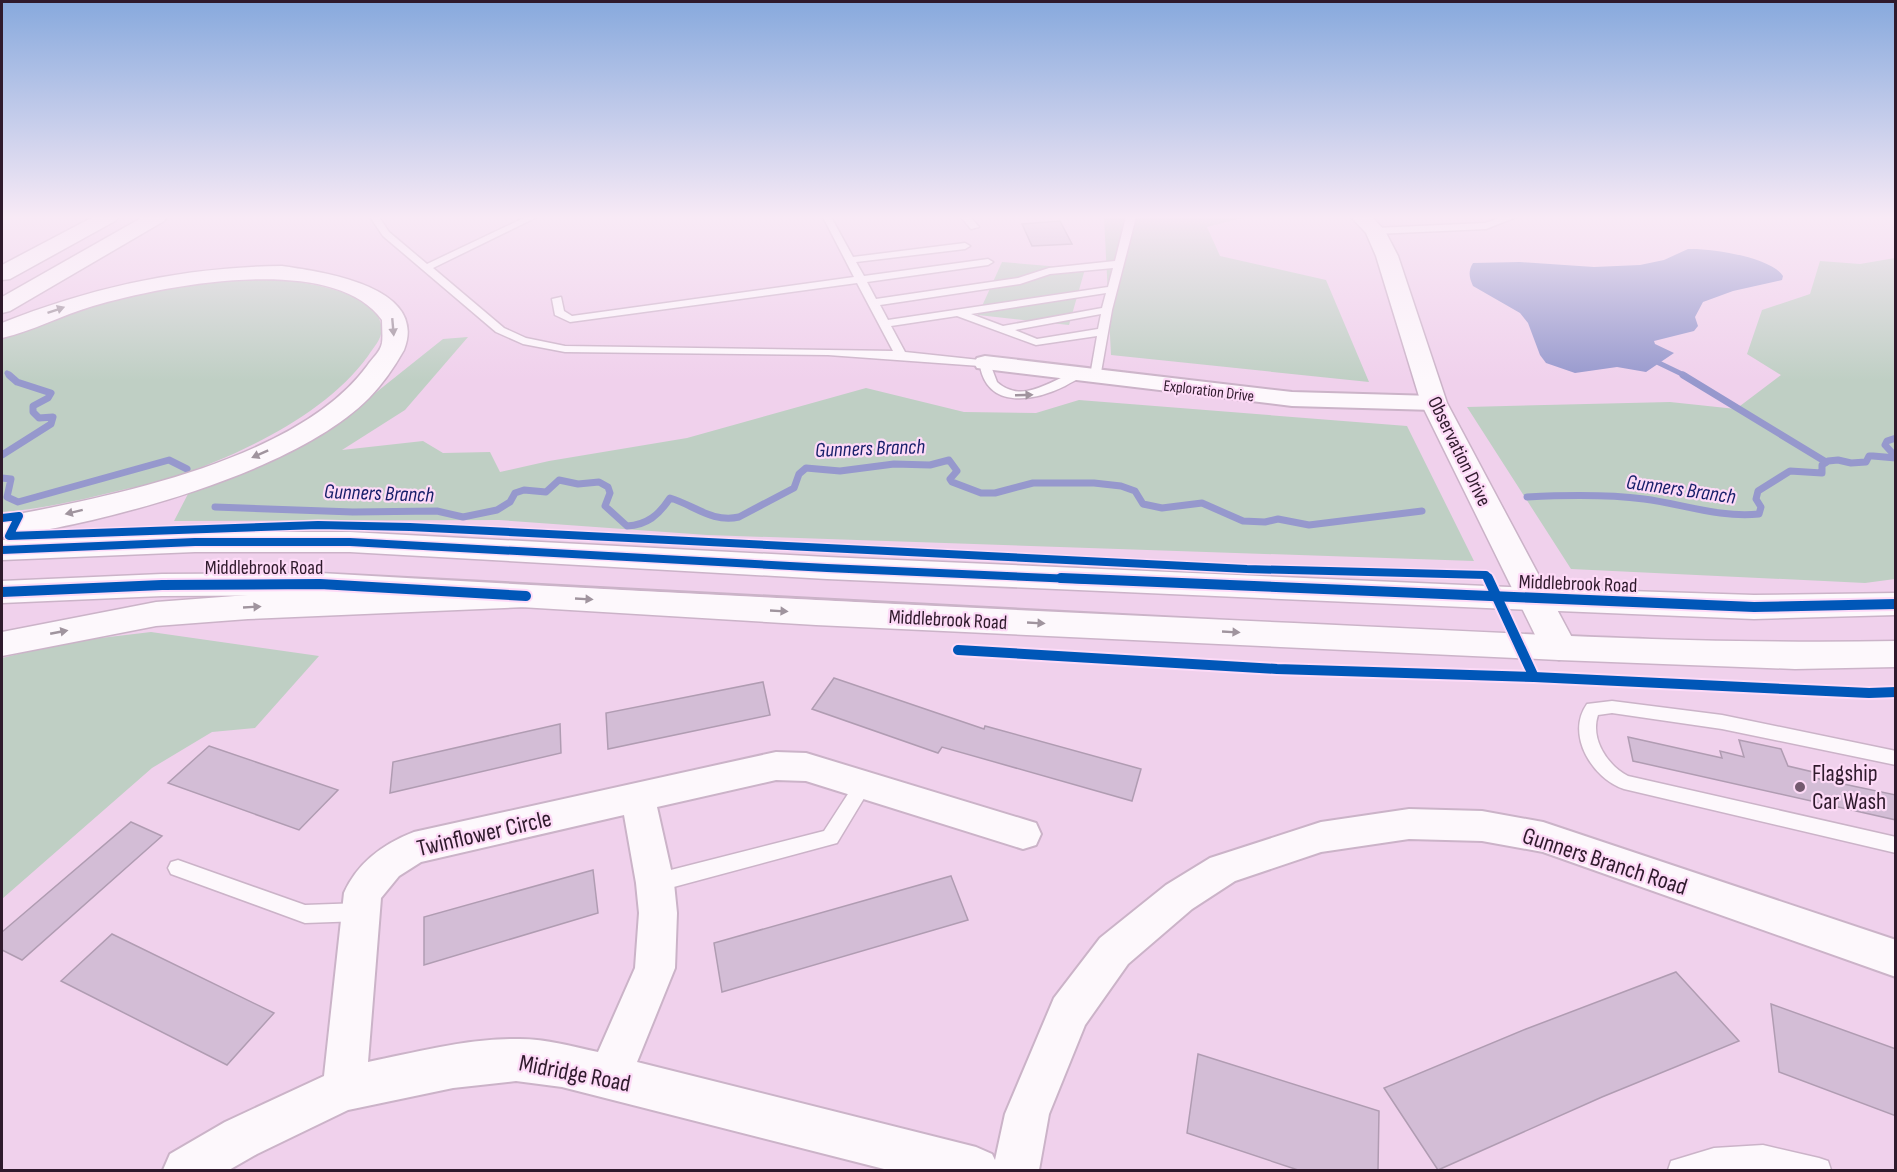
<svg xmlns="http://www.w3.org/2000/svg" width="1897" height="1172" font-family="'Sofia Sans Condensed',sans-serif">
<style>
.green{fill:#bfcfc4}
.water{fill:#9698cd}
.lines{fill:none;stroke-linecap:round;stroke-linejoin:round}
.stream-far1{stroke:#9698cd;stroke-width:5}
.stream{stroke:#9698cd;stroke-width:7}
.building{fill:#d3bdd6;stroke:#b09cb2;stroke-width:1.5}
.service-casing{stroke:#cbb3c8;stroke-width:3}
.minor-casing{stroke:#cbb3c8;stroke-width:4}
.tertiary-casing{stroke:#cbb3c8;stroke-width:3}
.primary-casing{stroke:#cbb3c8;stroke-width:3}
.motorway-casing{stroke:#cbb3c8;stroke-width:3}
.service{fill:#fdf8fc;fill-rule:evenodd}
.minor{fill:#fdf8fc;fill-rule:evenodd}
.tertiary{fill:#fdf8fc;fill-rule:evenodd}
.primary{fill:#fdf8fc;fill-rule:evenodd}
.motorway{fill:#fdf8fc;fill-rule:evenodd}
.cycleway-far1-casing{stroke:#fddaf7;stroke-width:11}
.cycleway-casing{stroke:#fddaf7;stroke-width:14}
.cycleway-far1{stroke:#0057b8;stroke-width:8}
.cycleway{stroke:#0057b8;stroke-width:10}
.oneway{fill:#a0949e}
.poi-dot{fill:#735a6f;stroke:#fddaf7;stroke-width:2}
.labels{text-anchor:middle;stroke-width:4.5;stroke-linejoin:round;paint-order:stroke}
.far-street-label{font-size:16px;fill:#2f1a2c;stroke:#fddaf7}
.street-label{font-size:20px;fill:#2f1a2c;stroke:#fddaf7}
.water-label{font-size:21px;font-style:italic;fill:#19206b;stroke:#fddaf7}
.near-poi-label{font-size:24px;fill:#2f1a2c;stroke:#fddaf7;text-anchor:start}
.near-street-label{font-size:24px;fill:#2f1a2c;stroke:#fddaf7}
</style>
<rect width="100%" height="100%" fill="#f0d1ec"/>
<g class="green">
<path d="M1104 217H1246L1207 227 1220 256 1326 280 1369 382 1111 355Z"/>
<path d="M1895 258V579L1865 583 1571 569 1467 407 1670 402 1736 409 1781 375 1747 354 1762 310 1810 294 1820 261 1860 264Z"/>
<path d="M1002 262 1085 269 1069 325 978 315Z"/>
<path d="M265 278C293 281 374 288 381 324 384 338 375 345 368 356 326 414 242 454 175 477 158 483 139 486 122 490 80 500 44 509 2 512V336C61 310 126 289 191 282 215 279 240 279 265 278Z"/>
<path d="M468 337 405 410 342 450 423 441 443 453 490 452 500 472 549 461 687 438 866 388 964 412 1036 413 1079 400 1407 426 1474 561 707 535 499 520 174 521 189 492 256 469 339 422 443 339Z"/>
<path d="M151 632 319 656 255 728 212 732 152 768 2 899V658L67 642Z"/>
</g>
<path class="water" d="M1688 249C1710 248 1771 257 1783 276L1782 280 1733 291 1703 302 1695 317 1698 326 1694 331 1654 341 1655 344 1674 353 1646 372 1617 367 1575 373 1546 363 1540 355 1528 323 1520 313 1473 286C1469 277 1468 271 1473 263L1520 262 1594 267 1640 265 1664 260Z"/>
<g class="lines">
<g class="stream-far1">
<path d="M1659 363 1686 376"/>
<path d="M7 373 11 376"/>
</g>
<g class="stream">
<path d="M1683 375 1826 462"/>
<path d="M1896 438 1887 441 1885 445 1896 457"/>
<path d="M2 455 51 424 53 417 39 418 33 412V406L48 398 51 393 17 382 9 375"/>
<path d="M2 478 11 479 7 497 18 502 169 460 187 469"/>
<path d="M1527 497C1566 495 1605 494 1644 499 1683 504 1719 518 1759 514L1761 507 1756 499 1758 491 1790 471 1822 473V465L1828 461 1838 460 1851 463 1866 462 1869 456H1873L1896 458"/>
<path d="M215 507 353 512 437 511 463 517 497 510 510 502 515 493 524 490 546 492 559 480 578 484 599 482 608 487 610 493 605 506 627 526C647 525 659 515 670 498 694 505 712 523 739 517L794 488 799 474 806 468 840 471 894 464 930 465 949 460 957 471 950 479 952 482 981 493H995L1033 483H1094L1121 486 1135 491 1143 504 1162 508 1202 503 1243 521 1265 522 1278 519 1309 525 1422 511"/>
</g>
</g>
<g class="building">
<path d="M1060 221 1072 244 1032 246 1022 224Z"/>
<path d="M834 678 984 729 985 726 1141 769 1132 801 942 747 938 753 812 709Z"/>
<path d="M763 682 770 715 608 749 606 713Z"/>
<path d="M560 724 561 753 390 793 393 762Z"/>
<path d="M1628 737 1722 758 1720 751 1744 757 1739 740 1781 749 1788 766 1813 772 1815 778 1896 795V820L1633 761Z"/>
<path d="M209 746 338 790 299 830 168 783Z"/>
<path d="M131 822 162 836 22 960 2 950V932Z"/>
<path d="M593 870 598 913 424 965V917Z"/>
<path d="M951 876 968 920 722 992 714 943Z"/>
<path d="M112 934 274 1013 227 1065 61 981Z"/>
<path d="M1676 972 1739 1041 1602 1097 1438 1170 1384 1088 1526 1029Z"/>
<path d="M1771 1004 1896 1049V1116L1779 1072Z"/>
<path d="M1198 1054 1379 1111 1378 1170H1298L1187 1133Z"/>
</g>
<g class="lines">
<g class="service-casing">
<g id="service">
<path d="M370 217H379L389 232 427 264 526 217H537L433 268 504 328 526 338 565 346 893 351 857 283 570 322 555 315 552 299 561 297 564 311 572 316 854 277 823 217H831L853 257 965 243 970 246 965 249 856 262 864 276 988 259 993 262 988 265 867 282 876 299 1018 278 1049 268 1115 261 1126 217H1136L1112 310 1100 378 1096 379 1090 376 1097 336 1036 345 957 316 891 326 905 352 989 361 997 382C1024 406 1052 378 1079 371L1085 374C1079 379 1071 382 1065 386 1035 401 988 410 980 366L828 355 565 352 523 344 496 332 383 236ZM1113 268 1108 287 888 320 880 305 1020 284 1050 274ZM1106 293 1102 308 1003 326 971 314ZM1101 314 1098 329 1037 339 1015 330Z"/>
<path d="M961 217H970L979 227 971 229Z"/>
<path d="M1503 217H1516L1486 229 1375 234 1370 231 1375 228 1485 223Z"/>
<path d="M1612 701 1722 715 1896 751V765L1722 729 1612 713 1598 715C1590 739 1607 765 1628 776L1896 837V853L1624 789C1593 779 1565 735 1587 704Z"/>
<path d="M863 778 869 780 872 785 837 843 655 892 648 889 645 883 648 877 655 874 824 831 857 780Z"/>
<path d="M178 860 305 905 361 903 368 906 371 912 368 918 361 921 305 923 171 874 168 868 171 862Z"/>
<path d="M1763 1145 1819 1158 1828 1161 1831 1170H1668L1671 1161 1714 1148Z"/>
</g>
</g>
<g class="minor-casing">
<g id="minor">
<path d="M985 356 1292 392 1434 396 1442 398 1445 403 1442 408 1434 410 1292 406 977 368 974 363 977 358Z"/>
<path d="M776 752 806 753 1023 819 1036 823 1041 834 1036 845 1023 849 806 781 776 780 657 807 674 883 677 913 675 968 637 1062 976 1147 992 1154 995 1160 1005 1114 1054 998 1100 938 1166 885 1210 858 1321 822 1409 809 1482 811 1543 822 1896 940V977L1543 852 1482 841 1409 839 1321 852 1235 881 1192 909 1128 964 1085 1025 1049 1114 1039 1170H888L562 1087 516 1081 453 1088 348 1110 257 1154 229 1170H163L170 1154 225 1122 324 1076 344 893C358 862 383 844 414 832ZM624 815 636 883 639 913 635 968 598 1052C571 1046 543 1038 515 1039 466 1039 416 1052 368 1062L381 898 399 876 421 862Z"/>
</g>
</g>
<g class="tertiary-casing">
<path id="tertiary" d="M1351 217H1372L1385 231 1398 256 1447 403 1577 647 1571 656 1559 660 1547 656 1541 647 1421 403 1376 256 1366 233Z"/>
</g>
<g class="primary-casing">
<g id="primary">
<path d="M195 532H350L827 557 1534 588 1754 595 1896 593V615L1754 619 1534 610 827 579 350 552H195L2 560V540Z"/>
<path d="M320 573C644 592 969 608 1294 623 1494 632 1695 645 1896 641V667L1795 669 1559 660 816 625 320 595 162 596 2 603V581L162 574Z"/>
</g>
</g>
<g class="motorway-casing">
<g id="motorway">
<path d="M93 217H118L115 221 10 279 2 280V265Z"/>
<path d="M143 217H167L164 221 10 311 2 313V297Z"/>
<path d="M282 266C322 272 429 286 404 350 395 366 382 385 369 398 295 473 105 523 2 537V517C111 497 298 460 367 366 372 358 380 353 382 343 383 336 382 328 382 320 333 251 162 286 93 306 62 315 33 331 2 338V323C92 287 185 267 282 266Z"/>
<path d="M526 585 538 588 543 596 538 604 526 607 248 619 156 626 2 656V632L156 602 248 595Z"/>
</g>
</g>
<use href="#service" class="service"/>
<use href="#minor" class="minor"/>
<use href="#tertiary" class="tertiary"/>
<use href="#primary" class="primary"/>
<use href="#motorway" class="motorway"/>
<g class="cycleway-far1-casing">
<g id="cycleway-far1">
<path d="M2 518 19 516 9 536 318 525 410 527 1247 569 1486 575 1489 580"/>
<path d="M2 550 195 542H350L827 568 1095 580"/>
</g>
</g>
<g class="cycleway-casing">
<g id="cycleway">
<path d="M1061 578 1754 607 1896 604"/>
<path d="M1488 578 1534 677"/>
<path d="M2 592 162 585 320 584 526 596"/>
<path d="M958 650 1277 669 1534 677 1869 693 1896 692"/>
</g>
</g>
<use href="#cycleway-far1" class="cycleway-far1"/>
<use href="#cycleway" class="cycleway"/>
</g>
<defs><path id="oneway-solid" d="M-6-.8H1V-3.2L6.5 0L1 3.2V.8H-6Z" transform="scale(1.5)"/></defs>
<g class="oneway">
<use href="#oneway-solid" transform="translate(56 310) rotate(-19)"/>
<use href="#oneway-solid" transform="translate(393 327) rotate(85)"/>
<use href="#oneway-solid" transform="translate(1024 395) rotate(-2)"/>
<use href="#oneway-solid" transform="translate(260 454) rotate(156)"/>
<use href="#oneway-solid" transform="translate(74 512) rotate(166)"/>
<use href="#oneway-solid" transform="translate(584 599) rotate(3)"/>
<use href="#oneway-solid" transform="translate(252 607) rotate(-3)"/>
<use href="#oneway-solid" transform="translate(779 611) rotate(3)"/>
<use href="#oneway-solid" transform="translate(1036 623) rotate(3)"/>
<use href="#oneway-solid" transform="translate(59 632) rotate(-11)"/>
<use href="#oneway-solid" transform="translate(1231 632) rotate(3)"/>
</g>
<linearGradient id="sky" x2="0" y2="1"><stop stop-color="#87a9dd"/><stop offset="0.57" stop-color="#f8eaf6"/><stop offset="1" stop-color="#f8eaf6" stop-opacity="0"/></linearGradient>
<rect width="1897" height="381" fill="url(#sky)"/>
<circle class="poi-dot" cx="1800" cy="787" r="6"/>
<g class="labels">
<g class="far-street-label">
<text transform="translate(1209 390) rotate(7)" y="6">Exploration Drive</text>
</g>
<g class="street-label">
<text transform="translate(1460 451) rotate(64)" y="7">Observation Drive</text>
<text x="264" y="574">Middlebrook Road</text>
<text transform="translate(1578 583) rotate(2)" y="7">Middlebrook Road</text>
<text transform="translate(948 619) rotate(3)" y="7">Middlebrook Road</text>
</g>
<g class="water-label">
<text transform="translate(870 448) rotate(-2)" y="7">Gunners Branch</text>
<text transform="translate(1681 489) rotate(8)" y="7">Gunners Branch</text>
<text transform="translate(379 493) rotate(2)" y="7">Gunners Branch</text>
</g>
<g class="near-poi-label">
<text x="1812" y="781">Flagship<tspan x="1812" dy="28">Car Wash</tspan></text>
</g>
<g class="near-street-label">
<text transform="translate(484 833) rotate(-13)" y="8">Twinflower Circle</text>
<text transform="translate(1605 861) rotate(18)" y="8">Gunners Branch Road</text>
<text transform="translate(575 1073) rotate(11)" y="8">Midridge Road</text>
</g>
</g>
<rect width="1897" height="1172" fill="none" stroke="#2f1a2c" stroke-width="6"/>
</svg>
